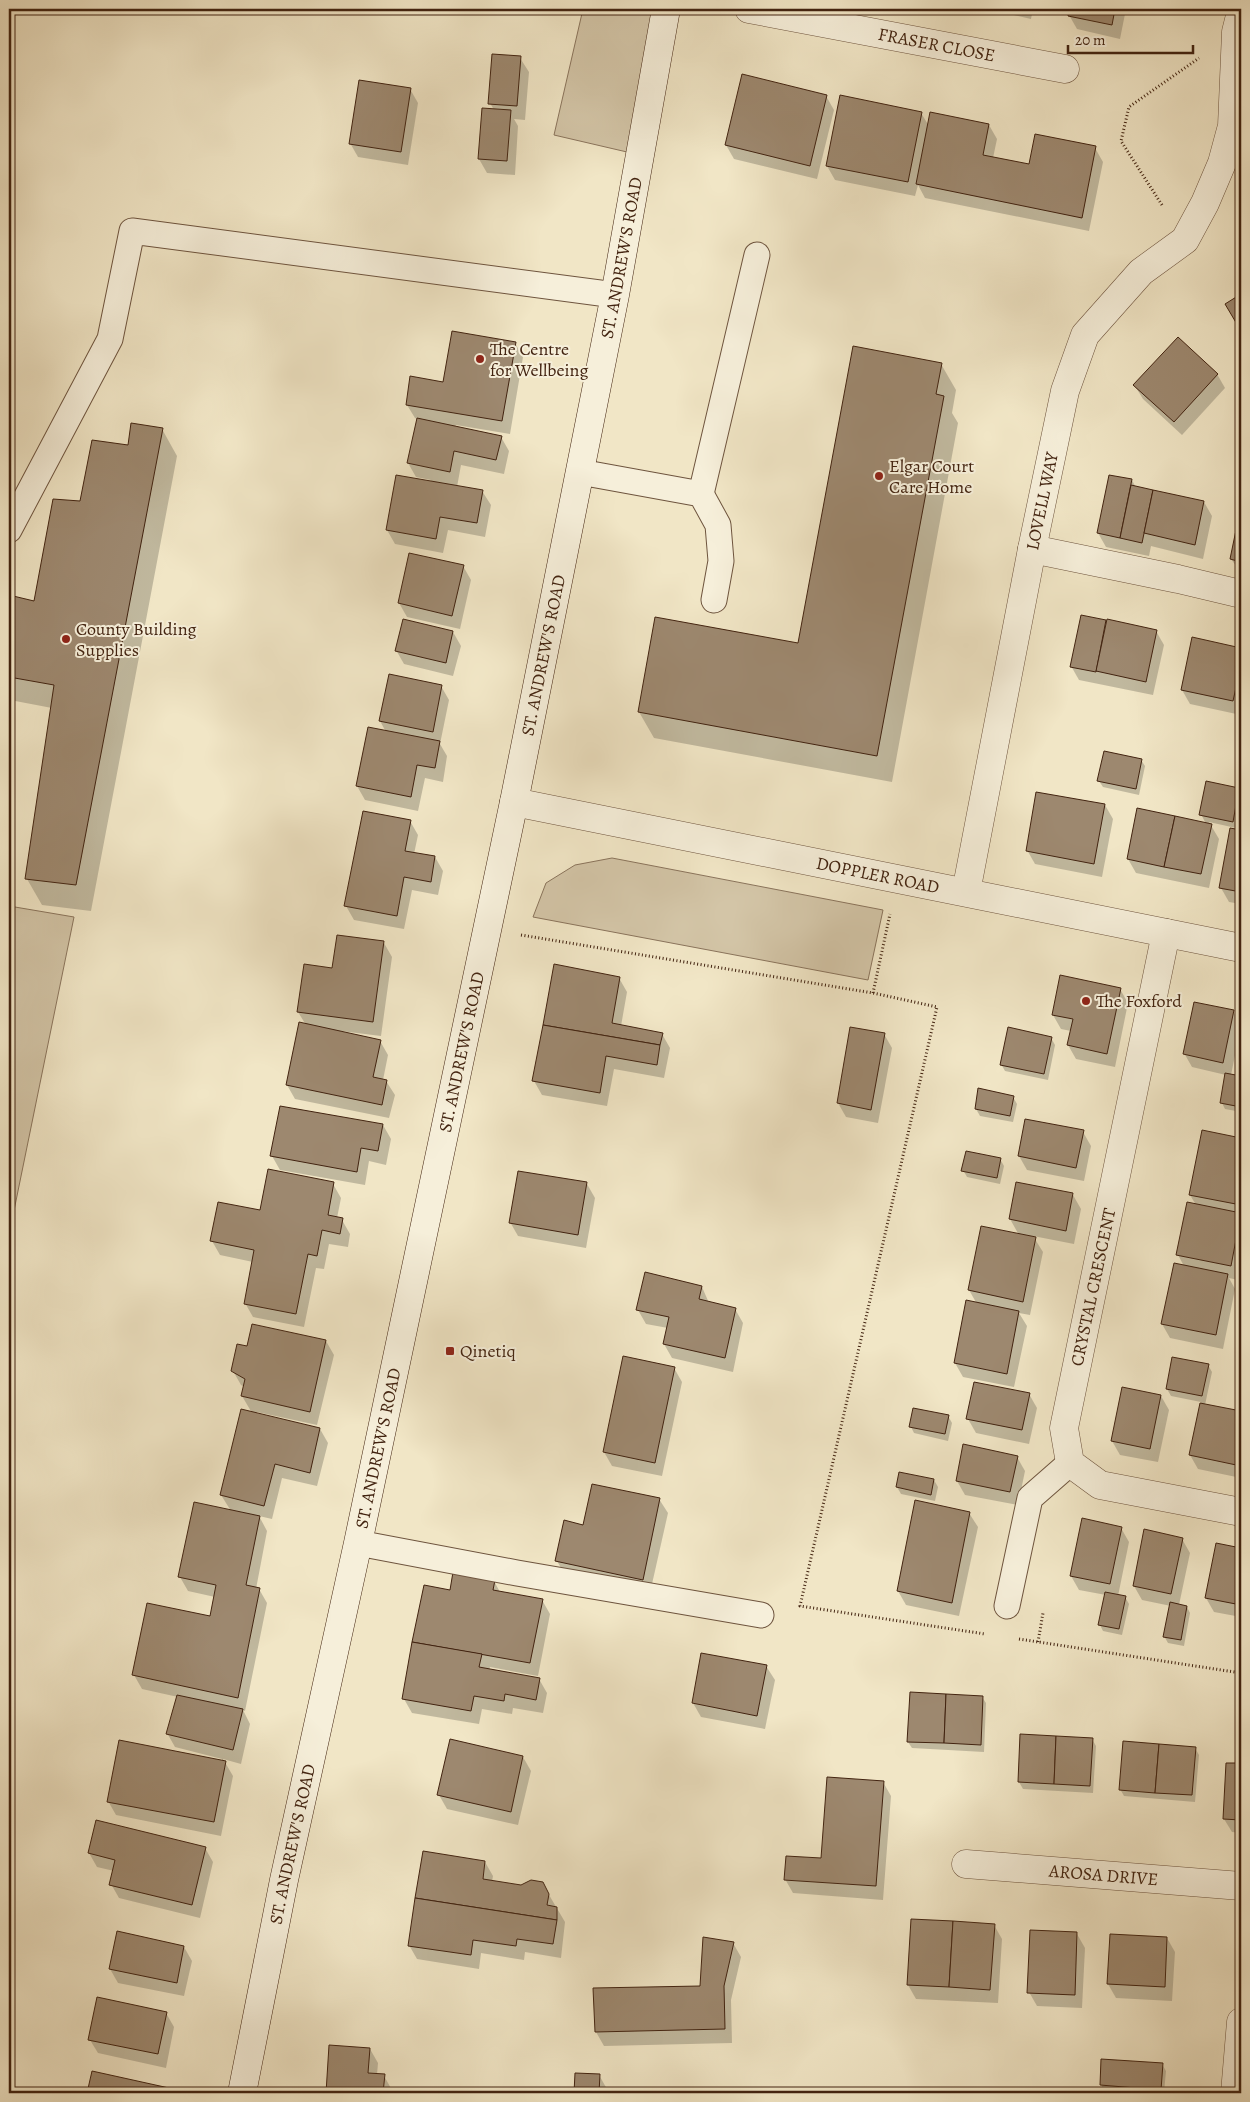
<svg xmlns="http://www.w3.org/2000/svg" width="1250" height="2102" font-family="Alegreya,serif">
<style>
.green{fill:#d3c5a7;stroke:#8a745c}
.shadow{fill:#0003}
.building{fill:#9d886f;stroke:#422310}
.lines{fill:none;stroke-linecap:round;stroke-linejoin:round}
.lane-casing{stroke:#6e543e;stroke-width:27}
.street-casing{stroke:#6e543e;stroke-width:29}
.secondary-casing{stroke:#422310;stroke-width:29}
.path{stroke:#422310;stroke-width:3;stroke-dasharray:1 2.5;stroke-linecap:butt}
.lane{stroke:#f6efda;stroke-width:25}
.street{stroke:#f6efda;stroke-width:28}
.secondary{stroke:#f6efda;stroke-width:28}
.poi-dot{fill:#8f2418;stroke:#f6efda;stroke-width:2}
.labels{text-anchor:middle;stroke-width:4;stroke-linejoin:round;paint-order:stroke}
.street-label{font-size:18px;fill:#422310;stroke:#f6efda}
.poi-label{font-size:18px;fill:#422310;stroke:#f6efda;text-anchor:start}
</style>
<rect width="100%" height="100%" fill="#f1e6c6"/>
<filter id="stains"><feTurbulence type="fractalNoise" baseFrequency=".004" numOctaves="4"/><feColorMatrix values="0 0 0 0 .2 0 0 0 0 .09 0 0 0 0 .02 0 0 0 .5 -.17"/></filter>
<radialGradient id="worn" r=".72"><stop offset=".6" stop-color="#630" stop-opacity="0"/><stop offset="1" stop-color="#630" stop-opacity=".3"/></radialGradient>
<g class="green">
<path d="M583 9H654L627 152 554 135Z"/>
<path d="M612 858 883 910 868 980 533 917 546 883 575 865Z"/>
<path d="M9 906 74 917 9 1235Z"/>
</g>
<g class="shadow">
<path d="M988 9H1033L1031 19Z"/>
<path d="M1071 9H1126L1120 39 1077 29 1069 15Z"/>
<path d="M520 58 529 72 525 120 514 119 518 126 515 175 487 173 479 159 494 110 490 103Z"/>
<path d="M410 89 418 103 408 165 358 157 350 143Z"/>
<path d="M826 96 834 110 817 179 734 159 726 145Z"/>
<path d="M921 113 929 126 989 125 997 139 993 158 1030 165 1095 148 1103 162 1089 231 925 198 918 185 915 196 835 180 827 166Z"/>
<path d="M515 343 523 357 510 434 456 425 455 427 501 437 509 451 504 474 461 465 457 487 482 491 491 505 485 537 448 530 443 553 395 544 387 530 431 480 416 477 408 463 418 419 415 418 407 405Z"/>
<path d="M941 364 956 390 952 413 958 423 892 782 654 738 639 712 799 644Z"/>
<path d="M1217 374 1225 388 1182 435 1143 399 1135 386Z"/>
<path d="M162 429 177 456 91 911 42 905 27 879 52 708 10 700 9 698V597L35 603 81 502 129 446Z"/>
<path d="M1132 480 1136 488 1204 502 1212 516 1203 559 1151 546 1149 556 1106 547 1098 533Z"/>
<path d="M1241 511V573L1231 559Z"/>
<path d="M463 566 471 580 460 629 407 617 399 603Z"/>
<path d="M1082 617 1156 631 1164 645 1153 695 1079 680 1071 666Z"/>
<path d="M453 632 461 646 453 676 404 664 396 650Z"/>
<path d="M1193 639 1241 649V715L1190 704 1182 690Z"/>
<path d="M441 686 449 700 440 744 447 756 443 782 425 778 418 811 365 800 357 786 386 732 380 721Z"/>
<path d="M1141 760 1145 766 1139 795 1103 787 1099 781Z"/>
<path d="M1239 790 1241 794V802L1236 828 1209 822 1219 839 1209 888 1136 873 1128 859 1206 824 1201 814Z"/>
<path d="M1105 805 1113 819 1102 877 1035 864 1027 850Z"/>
<path d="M410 821 418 835 414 854 435 857 443 871 438 895 412 890 404 929 354 920 346 906Z"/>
<path d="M1231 829 1241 831V904L1229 902 1221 888Z"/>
<path d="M384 943 392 957 381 1036 341 1031V1033L380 1041 388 1055 383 1080 386 1081 395 1095 389 1118 295 1099 287 1085 306 1025 298 1012Z"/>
<path d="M619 978 627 992 621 1026 662 1034 670 1048 664 1078 614 1069 607 1106 542 1095 534 1081Z"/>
<path d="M1120 989 1128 1003 1115 1067 1076 1059 1068 1045 1071 1031 1061 1029 1053 1015Z"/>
<path d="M1233 1011 1241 1026 1231 1075 1241 1077V1112L1225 1109 1222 1103 1226 1075 1192 1067 1184 1053Z"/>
<path d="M851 1029 884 1034 892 1048 878 1123 846 1117 838 1103Z"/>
<path d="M1051 1038 1055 1045 1048 1080 1005 1071 1001 1064Z"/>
<path d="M1013 1097 1017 1104 1013 1122 980 1116 976 1109Z"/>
<path d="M383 1125 391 1139 386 1165 369 1161 365 1185 280 1170 272 1156Z"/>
<path d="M1083 1132 1091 1146 1084 1181 1027 1170 1019 1156Z"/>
<path d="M1203 1132 1241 1139V1266L1238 1280 1229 1278 1235 1289 1223 1349 1170 1338 1162 1324 1184 1266 1178 1255 1196 1205 1190 1195Z"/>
<path d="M1000 1159 1004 1166 1000 1184 967 1177 963 1170Z"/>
<path d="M333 1184 341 1198 337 1218 342 1220 350 1234 348 1247 329 1244 324 1269 316 1268 304 1327 253 1317 245 1303 253 1262 220 1255 212 1241 261 1212Z"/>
<path d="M587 1184 595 1198 586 1248 518 1236 510 1222Z"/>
<path d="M1073 1195 1081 1209 1074 1244 1033 1236 1043 1252 1030 1315 1019 1313 1027 1326 1014 1387 963 1377 955 1363 977 1304 969 1290 1019 1235 1010 1219Z"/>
<path d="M702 1287 709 1303 735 1309 743 1323 733 1372 672 1358 664 1344 668 1328 646 1324 638 1310Z"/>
<path d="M326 1341 334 1355 317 1425 257 1412 256 1414 320 1429 328 1443 317 1486 282 1478 272 1519 259 1516 267 1531 256 1589H259L267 1603 245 1711 243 1710 250 1724 241 1764 223 1759 233 1776 221 1836 116 1815 108 1801 222 1761V1759L175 1747 167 1733 178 1697 142 1689 134 1675 211 1617 215 1597 188 1591 180 1577 231 1511 221 1495 252 1413 242 1396 244 1387 241 1385 233 1371 248 1347Z"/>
<path d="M1173 1358 1208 1365 1212 1372 1205 1405 1241 1412V1478L1198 1469 1190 1455 1201 1402 1171 1396 1167 1389Z"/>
<path d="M674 1368 682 1382 662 1476 612 1466 604 1452Z"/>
<path d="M1123 1388 1161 1396 1169 1410 1158 1462 1120 1455 1112 1441Z"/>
<path d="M1029 1394 1037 1408 1029 1444 976 1433 968 1419Z"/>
<path d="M948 1416 952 1423 948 1441 914 1433 911 1427Z"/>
<path d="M1017 1457 1025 1471 1018 1505 965 1495 957 1481Z"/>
<path d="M934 1480 938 1487 935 1501 901 1494 897 1487Z"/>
<path d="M659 1499 668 1513 650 1593 565 1575 557 1561Z"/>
<path d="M969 1513 978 1527 959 1616 906 1605 898 1591Z"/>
<path d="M1121 1528 1129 1542 1118 1596 1125 1597 1129 1604 1122 1635 1103 1631 1100 1625 1106 1595 1079 1590 1071 1576Z"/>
<path d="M1182 1539 1190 1553 1179 1605 1187 1607 1190 1613 1184 1646 1168 1643 1164 1636 1171 1606 1142 1600 1134 1586Z"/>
<path d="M1217 1545 1241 1550V1617L1214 1612 1206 1598Z"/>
<path d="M494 1581 500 1592 542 1600 550 1614 538 1676 490 1667 489 1670 539 1679 547 1693 543 1713 513 1708 512 1714 482 1709 479 1724 412 1713 404 1699Z"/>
<path d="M766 1666 775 1680 765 1729 701 1717 693 1703Z"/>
<path d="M982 1697 986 1703 984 1752 912 1748 908 1742Z"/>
<path d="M1092 1739 1096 1746 1093 1793 1023 1789 1019 1782Z"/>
<path d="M1195 1748 1199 1755 1195 1802 1124 1796 1120 1789Z"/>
<path d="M523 1757 531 1771 518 1825 447 1809 439 1795Z"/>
<path d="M1227 1764 1241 1765V1833L1232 1832 1224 1819Z"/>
<path d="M883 1782 891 1796 883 1900 793 1893 785 1879 823 1860Z"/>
<path d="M205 1848 213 1862 200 1918 119 1898 111 1884 114 1871 97 1867 89 1853Z"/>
<path d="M485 1862 493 1876 492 1882 521 1887 542 1883 565 1922 561 1958 525 1952 524 1960 481 1953 479 1969 417 1959 409 1945Z"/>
<path d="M994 1925 1002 1939 998 2003 916 1999 908 1985Z"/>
<path d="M1077 1934 1085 1948 1082 2008 1037 2006 1029 1992Z"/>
<path d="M1167 1938 1175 1952 1172 2001 1116 1998 1108 1984Z"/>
<path d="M733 1943 741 1957 731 2000 732 2043 604 2046 596 2032 702 1987Z"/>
<path d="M184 1947 192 1961 184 1996 118 1983 110 1969Z"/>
<path d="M166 2013 174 2027 166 2068 98 2053 90 2040Z"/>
<path d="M330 2047 370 2049 378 2063 377 2075 384 2076 392 2090V2093H327Z"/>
<path d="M1102 2060 1162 2064 1166 2071 1164 2093 1105 2092 1101 2085Z"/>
<path d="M93 2072 169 2089 171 2093H88Z"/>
<path d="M576 2074 599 2075 607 2089V2093H575Z"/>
<path d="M666 2092 688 2093H666Z"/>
</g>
<g class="building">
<path d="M1069 9H1115L1112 25 1068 16Z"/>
<path d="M492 54 521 56 517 106 488 104Z"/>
<path d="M742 74 827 95 810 166 725 145Z"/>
<path d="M359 80 411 88 401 152 349 144Z"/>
<path d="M840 95 922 112 908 182 826 166Z"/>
<path d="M482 108 511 110 507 161 478 159Z"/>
<path d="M930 112 989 124 983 155 1029 164 1035 134 1096 146 1082 218 916 184Z"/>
<path d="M1241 294V331L1225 304Z"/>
<path d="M452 331 516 342 502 421 406 405 410 376 443 382Z"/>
<path d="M1178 337 1218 374 1174 422 1133 385Z"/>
<path d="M853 346 942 363 936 394 944 396 877 756 638 712 655 617 798 643Z"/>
<path d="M417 418 502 436 496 460 454 451 450 472 407 463Z"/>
<path d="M131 423 163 428 76 885 25 879 54 685 9 677V595L34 601 53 499 80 501 92 440 128 445Z"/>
<path d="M396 475 483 490 477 523 440 517 436 539 386 530Z"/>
<path d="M1109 475 1132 479 1120 538 1097 533Z"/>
<path d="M1131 485 1153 490 1142 543 1120 538Z"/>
<path d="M1153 490 1204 501 1195 545 1144 533Z"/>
<path d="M1241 506V562L1230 559Z"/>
<path d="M409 553 464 565 452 616 398 603Z"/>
<path d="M1081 615 1106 620 1096 672 1070 667Z"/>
<path d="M403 619 453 631 446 663 395 651Z"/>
<path d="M1107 619 1157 630 1146 682 1096 671Z"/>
<path d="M1192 637 1241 648V665L1233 701 1181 690Z"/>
<path d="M389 674 442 685 433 732 379 721Z"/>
<path d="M368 727 440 741 435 768 417 765 411 797 356 786Z"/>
<path d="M1104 751 1142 759 1136 789 1097 781Z"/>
<path d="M1206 781 1239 788 1233 822 1199 815Z"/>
<path d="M1036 792 1105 804 1094 864 1026 851Z"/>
<path d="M1137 808 1175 816 1164 867 1127 859Z"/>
<path d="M363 811 411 820 405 851 435 856 431 882 404 877 397 916 344 906Z"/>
<path d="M1175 816 1212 824 1201 874 1164 867Z"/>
<path d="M1230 828 1241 830V892L1219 888Z"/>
<path d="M337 935 384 941 373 1022 297 1012 304 964 332 968Z"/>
<path d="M554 964 620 977 612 1023 663 1033 660 1045 543 1025Z"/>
<path d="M1060 975 1121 988 1107 1054 1067 1045 1073 1019 1052 1015Z"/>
<path d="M1194 1002 1234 1010 1223 1063 1183 1054Z"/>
<path d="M299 1022 381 1040 373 1077 387 1080 382 1105 286 1085Z"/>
<path d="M543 1025 660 1045 657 1065 606 1056 600 1093 532 1081Z"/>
<path d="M850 1027 885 1033 871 1110 837 1103Z"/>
<path d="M1008 1027 1052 1037 1044 1074 1000 1065Z"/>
<path d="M1225 1073 1241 1076V1107L1220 1103Z"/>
<path d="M978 1088 1014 1096 1010 1116 975 1109Z"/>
<path d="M280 1106 383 1124 378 1151 361 1148 357 1172 270 1156Z"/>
<path d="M1025 1119 1084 1130 1076 1168 1018 1156Z"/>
<path d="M1202 1130 1241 1138V1205L1189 1195Z"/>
<path d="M966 1151 1001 1158 997 1178 961 1171Z"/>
<path d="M268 1169 334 1182 328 1215 343 1218 340 1234 322 1230 317 1256 308 1254 296 1314 244 1304 254 1250 210 1241 218 1202 260 1210Z"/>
<path d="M518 1171 587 1182 578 1235 509 1223Z"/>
<path d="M1016 1182 1073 1193 1066 1231 1009 1219Z"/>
<path d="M1187 1202 1241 1213 1231 1266 1176 1255Z"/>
<path d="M981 1226 1036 1237 1023 1302 968 1290Z"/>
<path d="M1174 1263 1228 1274 1216 1335 1161 1324Z"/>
<path d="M645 1272 702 1286 699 1299 736 1308 725 1358 663 1344 669 1317 636 1310Z"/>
<path d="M966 1300 1019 1311 1007 1374 954 1363Z"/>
<path d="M252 1324 326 1340 310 1412 241 1396 245 1379 231 1371 237 1344 247 1346Z"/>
<path d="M623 1356 675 1367 655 1463 603 1452Z"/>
<path d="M1172 1357 1209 1364 1202 1396 1166 1389Z"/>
<path d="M974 1382 1030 1393 1022 1430 966 1419Z"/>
<path d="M1122 1387 1161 1395 1150 1449 1111 1441Z"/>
<path d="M1200 1403 1241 1411V1466L1189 1455Z"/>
<path d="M913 1408 949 1415 945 1434 909 1427Z"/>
<path d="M241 1409 320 1428 310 1473 275 1464 264 1506 220 1495Z"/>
<path d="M963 1444 1018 1456 1010 1492 956 1481Z"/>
<path d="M899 1472 934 1479 931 1495 896 1487Z"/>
<path d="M592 1484 660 1498 643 1580 555 1561 564 1520 583 1525Z"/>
<path d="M915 1500 970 1512 952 1603 897 1591Z"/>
<path d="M194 1502 260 1516 246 1585 260 1588 238 1698 132 1675 147 1603 210 1616 216 1585 178 1577Z"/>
<path d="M1082 1518 1122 1527 1110 1584 1070 1576Z"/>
<path d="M1144 1529 1183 1538 1171 1594 1133 1586Z"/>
<path d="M1216 1543 1241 1548V1605L1205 1598Z"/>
<path d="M453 1572 495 1580 493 1590 543 1599 530 1663 412 1642 424 1585 450 1590Z"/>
<path d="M1105 1592 1126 1596 1119 1629 1098 1625Z"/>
<path d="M1170 1602 1187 1606 1181 1640 1163 1637Z"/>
<path d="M412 1642 482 1654 479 1667 540 1678 536 1700 505 1694 504 1701 474 1696 471 1711 402 1699Z"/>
<path d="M701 1653 767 1665 757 1716 692 1703Z"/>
<path d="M910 1692 946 1694 944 1743 907 1742Z"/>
<path d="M946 1694 983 1696 981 1745 944 1743Z"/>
<path d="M177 1695 243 1709 233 1750 166 1734Z"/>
<path d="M1020 1734 1056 1736 1054 1784 1018 1782Z"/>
<path d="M1056 1736 1093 1738 1090 1786 1054 1784Z"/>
<path d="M450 1739 523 1756 511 1812 437 1795Z"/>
<path d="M119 1740 226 1761 214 1822 107 1802Z"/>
<path d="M1123 1741 1159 1744 1155 1793 1119 1790Z"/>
<path d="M1159 1744 1196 1747 1192 1795 1155 1793Z"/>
<path d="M1226 1763H1241V1820L1223 1819Z"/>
<path d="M827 1777 884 1781 876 1886 784 1880 786 1856 821 1858Z"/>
<path d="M96 1820 206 1847 192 1905 109 1885 115 1860 88 1853Z"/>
<path d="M423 1851 485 1861 483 1879 521 1885 531 1880 543 1882 549 1894 547 1905 557 1907V1920L415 1898Z"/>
<path d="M415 1898 557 1920 553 1944 517 1939 516 1946 473 1940 471 1955 408 1946Z"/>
<path d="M911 1919 953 1921 949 1987 907 1985Z"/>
<path d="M953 1921 995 1924 990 1990 949 1987Z"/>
<path d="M1030 1930 1077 1932 1075 1995 1027 1993Z"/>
<path d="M117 1931 184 1946 177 1983 109 1969Z"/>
<path d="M1110 1934 1167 1937 1165 1987 1107 1984Z"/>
<path d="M703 1937 734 1942 724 1986 725 2029 595 2032 593 1988 700 1986Z"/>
<path d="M97 1997 167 2012 158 2054 88 2040Z"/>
<path d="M329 2045 370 2048 368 2073 385 2074 383 2093H326Z"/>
<path d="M1101 2059 1163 2063 1161 2090 1100 2085Z"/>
<path d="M92 2071 169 2088 168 2093H87Z"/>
<path d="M575 2073 600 2074 599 2093H574Z"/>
<path d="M479 2090 532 2093H479Z"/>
</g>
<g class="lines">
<g class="lane-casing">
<g id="lane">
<path d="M580 472 701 494 718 525 721 561 714 600"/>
<path d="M701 494 757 255"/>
<path d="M9 530 110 339 132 231 615 295"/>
<path d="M358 1543 517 1573 761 1615"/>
<path d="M1007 1606 1030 1498 1070 1463"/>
</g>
</g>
<g class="street-casing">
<g id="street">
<path id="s1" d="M749 9 1065 69"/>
<path d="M1032 549 1178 579 1241 594"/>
<path id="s2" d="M514 802 1241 948"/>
<path id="s3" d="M966 892 1032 549 1065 391 1085 335 1141 272 1185 240 1205 203 1222 163 1232 126 1236 32 1241 12"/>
<path d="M1166 933 1064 1428 1070 1463 1100 1485 1241 1512"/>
<path id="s4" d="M966 1864 1241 1886"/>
<path d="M1235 2093 1241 2022"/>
</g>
</g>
<g class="secondary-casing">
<g id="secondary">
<path id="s5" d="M242 2093 284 1880 358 1543 514 802 615 295 666 9"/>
</g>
</g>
<g class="path">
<path d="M1162 205 1121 141 1129 107 1199 58"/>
<path d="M521 935 873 993 937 1007 800 1606 985 1634"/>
<path d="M873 993 890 914"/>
<path d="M1019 1639 1241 1673"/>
<path d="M1038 1642 1043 1613"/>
</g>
<use href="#lane" class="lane"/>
<use href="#street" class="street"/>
<use href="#secondary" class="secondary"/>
</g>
<g class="poi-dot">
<circle cx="480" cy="359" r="5"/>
<circle cx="879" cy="476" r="5"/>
<circle cx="66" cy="639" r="5"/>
<circle cx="1086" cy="1001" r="5"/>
<rect x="445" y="1346" width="10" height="10" rx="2.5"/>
</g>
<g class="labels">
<g class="street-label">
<text dy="6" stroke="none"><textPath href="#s1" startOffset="191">FRASER CLOSE</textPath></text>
<text dy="6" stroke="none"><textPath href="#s5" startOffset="1874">ST. ANDREW'S ROAD</textPath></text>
<text dy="6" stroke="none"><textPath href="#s3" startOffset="398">LOVELL WAY</textPath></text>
<text dy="6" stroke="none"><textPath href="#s5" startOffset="1469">ST. ANDREW'S ROAD</textPath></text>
<text dy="6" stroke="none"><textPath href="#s2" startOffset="371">DOPPLER ROAD</textPath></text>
<text dy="6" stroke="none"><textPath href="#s5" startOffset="1064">ST. ANDREW'S ROAD</textPath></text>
<text transform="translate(1093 1287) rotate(-78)" y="6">CRYSTAL CRESCENT</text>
<text dy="6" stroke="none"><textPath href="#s5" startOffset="659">ST. ANDREW'S ROAD</textPath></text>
<text dy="6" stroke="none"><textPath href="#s5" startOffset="254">ST. ANDREW'S ROAD</textPath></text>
<text dy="6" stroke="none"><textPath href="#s4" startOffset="138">AROSA DRIVE</textPath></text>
</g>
<g class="poi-label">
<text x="490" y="355">The Centre<tspan x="490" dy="21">for Wellbeing</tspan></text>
<text x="889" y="472">Elgar Court<tspan x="889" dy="21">Care Home</tspan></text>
<text x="76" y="635">County Building<tspan x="76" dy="21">Supplies</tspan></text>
<text x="1096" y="1007">The Foxford</text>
<text x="460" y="1357">Qinetiq</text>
</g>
</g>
<rect width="1250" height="2102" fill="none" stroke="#f1e6c6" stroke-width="30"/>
<rect x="10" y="10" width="1230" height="2082" fill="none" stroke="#422310" stroke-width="2.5"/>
<rect x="15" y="15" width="1220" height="2072" fill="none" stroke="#422310"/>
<path d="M1068 45v8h125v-8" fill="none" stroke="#422310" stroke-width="2.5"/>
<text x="1075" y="45" font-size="15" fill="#422310" stroke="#f6efda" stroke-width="4" paint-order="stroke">20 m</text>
<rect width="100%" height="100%" filter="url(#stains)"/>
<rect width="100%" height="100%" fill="url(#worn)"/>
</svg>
